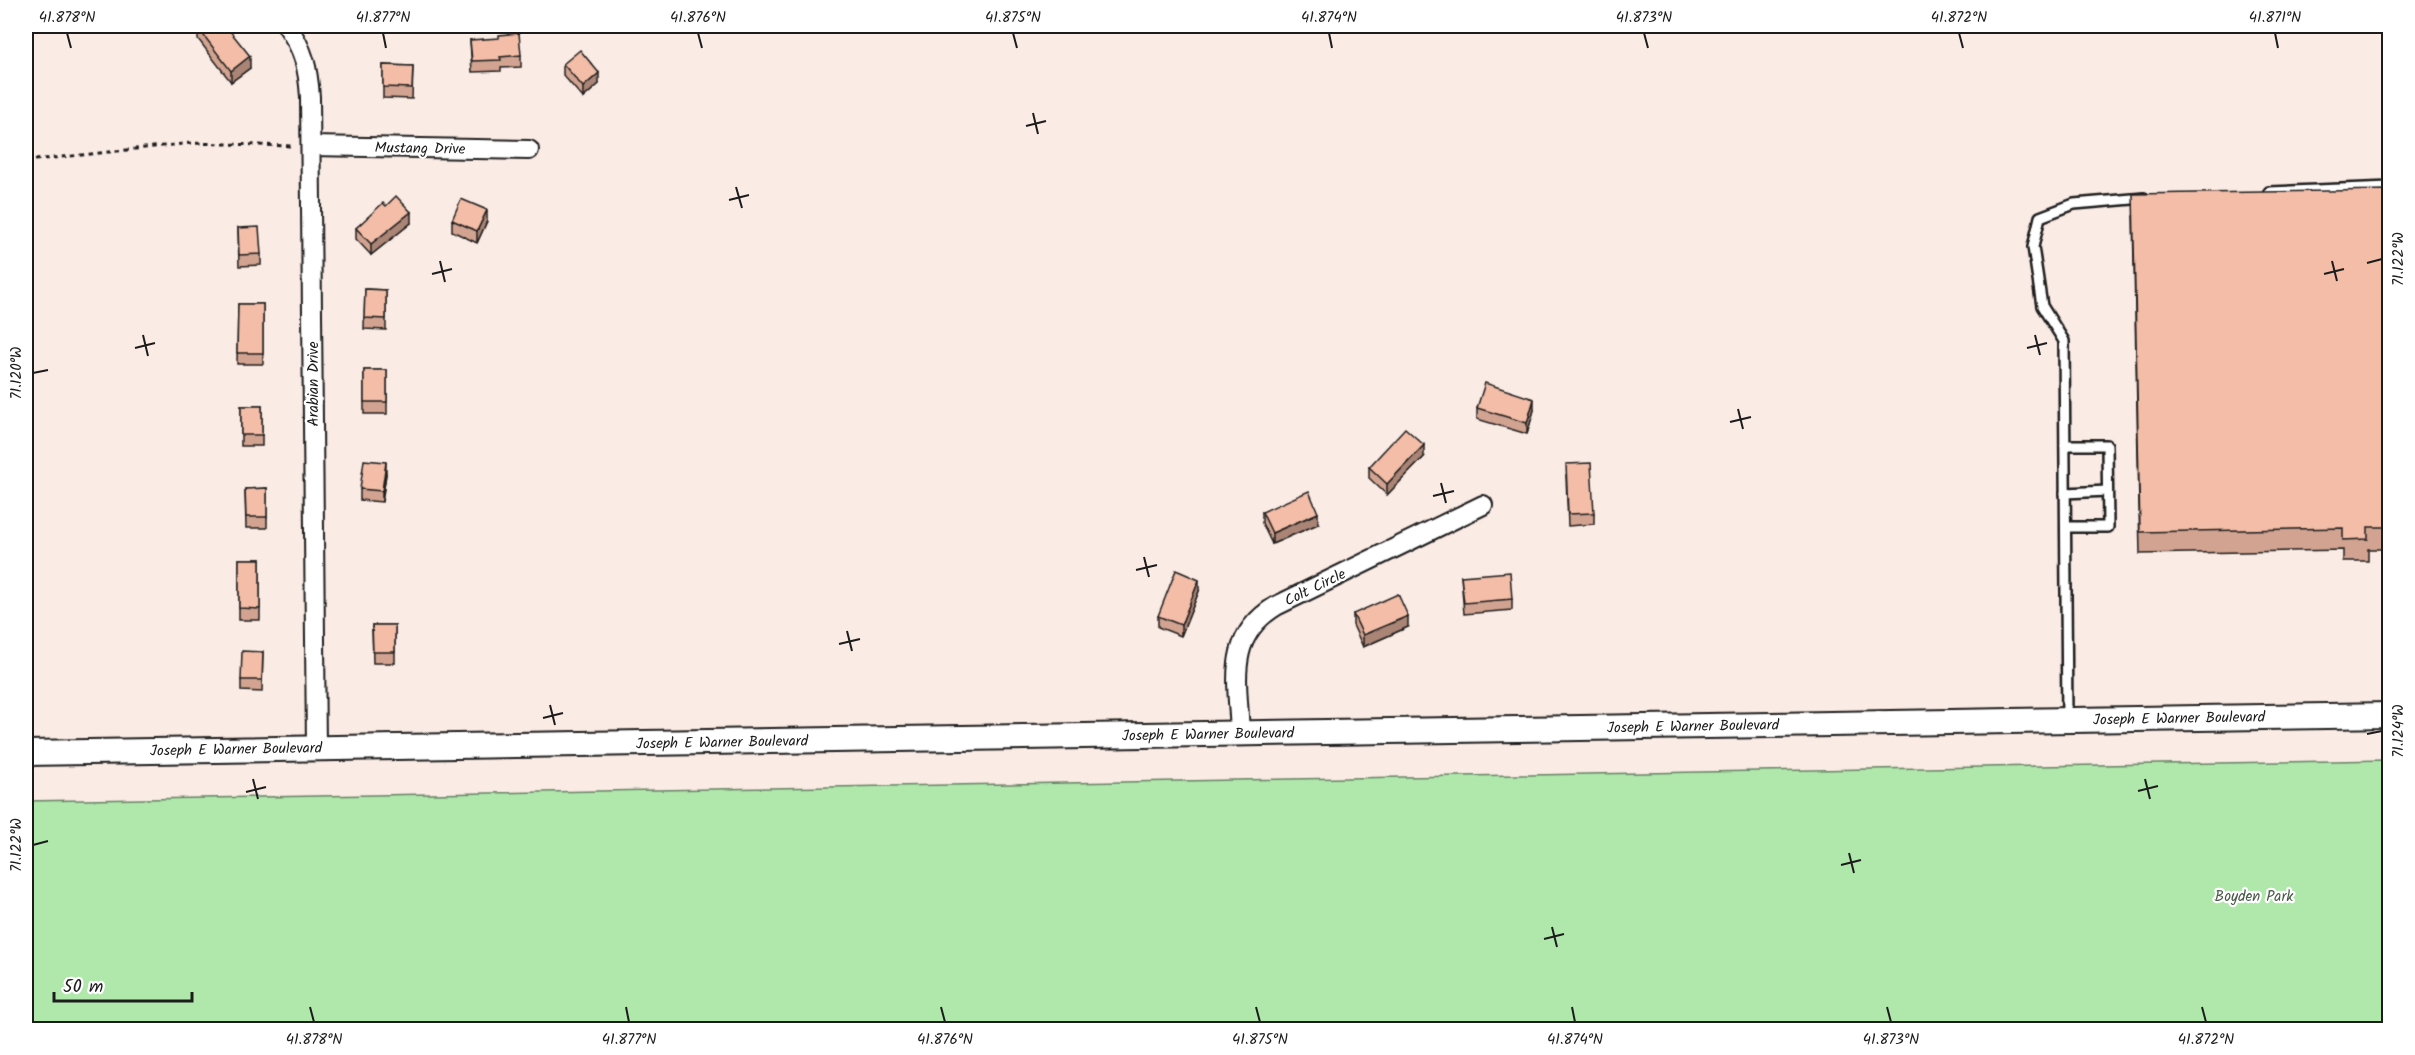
<svg xmlns="http://www.w3.org/2000/svg" width="2415" height="1055" font-family="Kalam,sans-serif">
<style>
.green{fill:#b0e8ac;stroke:#668264;stroke-width:1.5}
.lines{fill:none;stroke-linecap:round;stroke-linejoin:round}
.service-casing{stroke:#1c1c1c;stroke-width:14}
.minor-casing{stroke:#1c1c1c;stroke-width:22}
.secondary-casing{stroke:#1c1c1c;stroke-width:28}
.path{stroke:#1c1c1c;stroke-width:3;stroke-dasharray:4.5 4.5;stroke-linecap:butt}
.service{stroke:#fff;stroke-width:9}
.minor{stroke:#fff;stroke-width:18}
.secondary{stroke:#fff;stroke-width:24}
.wall{fill:#d1a390;stroke:#1c1c1c;stroke-width:1.5}
.shaded-wall{fill:#aa8475;stroke:#1c1c1c;stroke-width:1.5}
.building{fill:#f3bda7;stroke:#1c1c1c;stroke-width:1.5}
.ticks{fill:none;stroke:#1c1c1c;stroke-width:2}
.labels{text-anchor:middle;stroke-width:4.5;stroke-linejoin:round;paint-order:stroke}
.street-label{font-size:15px;fill:#1c1c1c;stroke:#fff}
.park-label{font-size:15px;fill:#485947;stroke:#fff}
.neatline{fill:none;stroke:#1c1c1c;stroke-width:2}
.ticks-label{font-size:15px;text-anchor:middle;fill:#1c1c1c}
</style>
<rect width="100%" height="100%" fill="#fbebe5"/>
<filter id="ink" filterUnits="userSpaceOnUse"><feTurbulence type="fractalNoise" baseFrequency=".0167" numOctaves="2"/><feDisplacementMap in="SourceGraphic" scale="12" xChannelSelector="R" yChannelSelector="G"/><feConvolveMatrix kernelMatrix="1 2 1 2 8 2 1 2 1" color-interpolation-filters="sRGB"/></filter>
<g filter="url(#ink)">
<path class="green" d="M2389 760V1029H26V801Z"/>
<g class="lines">
<g class="service-casing">
<g id="service">
<path d="M2269 192 2390 187"/>
<path d="M2065 445H2107L2108 527H2066"/>
<path d="M2065 493 2107 491"/>
<path d="M2067 719 2064 341 2042 306 2033 247 2040 217 2074 204 2144 198"/>
</g>
</g>
<g class="minor-casing">
<g id="minor">
<path d="M287 26C304 50 308 68 310 97L316 748"/>
<path d="M311 146 529 150"/>
<path d="M1240 733C1238 682 1225 637 1276 606L1483 505"/>
</g>
</g>
<g class="secondary-casing">
<path id="secondary" d="M26 753 2390 715"/>
</g>
<path class="path" d="M26 161 191 143 293 146"/>
<use href="#service" class="service"/>
<use href="#minor" class="minor"/>
<use href="#secondary" class="secondary"/>
</g>
<g class="wall">
<path d="M198 28 250 68 231 82 198 39Z"/>
<path d="M470 40 521 55V67L501 68V71L472 72Z"/>
<path d="M563 64 599 84 583 98 563 75Z"/>
<path d="M383 65 413 66 412 99 383 98Z"/>
<path d="M2390 190V549H2368V561H2343V550L2140 554 2133 216Z"/>
<path d="M386 206 411 223 371 255 356 239V228Z"/>
<path d="M452 220 487 221 477 243 452 231Z"/>
<path d="M238 228 261 254V265L239 266Z"/>
<path d="M365 289 386 290V330L364 329Z"/>
<path d="M238 304H263V364H237Z"/>
<rect x="364" y="370" width="23" height="44"/>
<rect x="241" y="406" width="21" height="40"/>
<path d="M1477 408 1534 410 1527 434 1477 419Z"/>
<path d="M1424 457 1387 495 1369 478V467Z"/>
<path d="M386 474 382 502 360 500V489Z"/>
<path d="M1566 476 1594 513V524L1568 526Z"/>
<path d="M267 488V528H246L245 489Z"/>
<path d="M1262 512 1318 524 1272 544 1262 523Z"/>
<rect x="239" y="559" width="21" height="61"/>
<path d="M1461 576 1512 599V610L1464 614Z"/>
<path d="M1199 591 1181 636 1158 627V616Z"/>
<path d="M1353 614 1408 627 1363 647 1353 625Z"/>
<path d="M372 625H395V663H373Z"/>
<path d="M263 652 262 692 241 691V680Z"/>
</g>
<g class="shaded-wall">
<path d="M250 56V68L231 82V71Z"/>
<path d="M599 73V84L583 98V87Z"/>
<path d="M487 210V221L477 243V231Z"/>
<path d="M411 212V223L371 255V244Z"/>
<path d="M1534 399V410L1527 434V423Z"/>
<path d="M1424 445V457L1387 495V484Z"/>
<path d="M386 462V474L382 502V491Z"/>
<path d="M1318 513V524L1272 544V533Z"/>
<path d="M1199 580V591L1181 636V625Z"/>
<path d="M1408 616V627L1363 647V635Z"/>
</g>
<g class="building">
<path d="M201 26H226L250 56 231 71 198 28Z"/>
<path d="M519 33 521 55 500 57 501 60 472 61 470 40 499 38V35Z"/>
<path d="M580 50 599 73 583 87 563 64Z"/>
<path d="M383 65 413 66 412 88 383 87Z"/>
<path d="M2390 190V527H2368V539L2343 540V528L2140 532 2133 194Z"/>
<path d="M396 196 411 212 371 244 356 228 383 203 386 206Z"/>
<path d="M461 199 487 210 477 231 452 220Z"/>
<path d="M259 227 261 254 239 255 238 228Z"/>
<path d="M365 289 386 290V319L364 318Z"/>
<path d="M238 304H263V353H237Z"/>
<rect x="364" y="370" width="23" height="32"/>
<path d="M1485 383 1534 399 1527 423 1477 408Z"/>
<rect x="241" y="406" width="21" height="29"/>
<path d="M1405 428 1424 445 1387 484 1369 467Z"/>
<path d="M364 460 386 462 382 491 360 489Z"/>
<path d="M1591 463 1594 513 1568 514 1566 464Z"/>
<path d="M267 488V517H246L245 489Z"/>
<path d="M1309 491 1318 513 1272 533 1262 512Z"/>
<path d="M239 559H260V609L239 608Z"/>
<path d="M1176 570 1199 580 1181 625 1158 616Z"/>
<path d="M1510 572 1512 599 1464 603 1461 576Z"/>
<path d="M1398 594 1408 616 1363 635 1353 614Z"/>
<path d="M372 625H395V652H373Z"/>
<path d="M242 651 263 652 262 680H241Z"/>
</g>
</g>
<path class="ticks" d="M67 33 71 48M383 33 386 48M698 33 702 48M1013 33 1017 48M1329 33 1332 48M1644 33 1648 48M1959 33 1963 48M2275 33 2278 48M1033 113 1038 134M1026 126 1046 121M736 187 742 208M729 200 749 195M440 261 445 282M2332 261 2337 281M2367 263 2382 259M432 274 452 269M2324 274 2344 269M143 335 148 356M2035 335 2040 355M135 348 155 343M2027 348 2047 343M33 373 48 370M1738 409 1743 429M1730 422 1751 417M1441 483 1446 503M1433 496 1454 491M1144 557 1149 577M1136 570 1157 565M847 631 852 651M839 644 860 639M550 705 555 725M543 718 563 713M2367 734 2382 731M253 779 258 799M2145 779 2150 799M2138 791 2158 786M246 792 266 787M33 845 48 841M1849 853 1854 873M1841 865 1861 860M1552 927 1557 947M1544 939 1564 934M310 1007 314 1022M626 1007 629 1022M941 1007 945 1022M1256 1007 1260 1022M1572 1007 1575 1022M1887 1007 1891 1022M2202 1007 2206 1022"/>
<g class="labels">
<g class="street-label">
<text transform="translate(420 148) rotate(1)" y="5">Mustang Drive</text>
<text transform="translate(313 384) rotate(-90)" y="5">Arabian Drive</text>
<text transform="translate(1315 587) rotate(-26)" y="5">Colt Circle</text>
<text transform="translate(2179 718) rotate(-1)" y="5">Joseph E Warner Boulevard</text>
<text transform="translate(1693 726) rotate(-1)" y="5">Joseph E Warner Boulevard</text>
<text transform="translate(1208 734) rotate(-1)" y="5">Joseph E Warner Boulevard</text>
<text transform="translate(722 742) rotate(-1)" y="5">Joseph E Warner Boulevard</text>
<text transform="translate(236 749) rotate(-1)" y="5">Joseph E Warner Boulevard</text>
</g>
<g class="park-label">
<text x="2254" y="901">Boyden Park</text>
</g>
</g>
<rect width="2415" height="1055" fill="none" stroke="#fff" stroke-width="66"/>
<path d="M54 992v9h138v-9" fill="none" stroke="#1c1c1c" stroke-width="3"/>
<text x="63" y="992" font-size="18" fill="#1c1c1c" stroke="#ffffff" stroke-width="4.5" paint-order="stroke">50 m</text>
<rect x="33" y="33" width="2349" height="989" class="neatline"/>
<g class="ticks-label">
<text x="67" y="22">41.878°N</text>
<text x="383" y="22">41.877°N</text>
<text x="698" y="22">41.876°N</text>
<text x="1013" y="22">41.875°N</text>
<text x="1329" y="22">41.874°N</text>
<text x="1644" y="22">41.873°N</text>
<text x="1959" y="22">41.872°N</text>
<text x="2275" y="22">41.871°N</text>
<text transform="translate(2398 259) rotate(-90)" y="5">71.122°W</text>
<text transform="translate(16 373) rotate(-90)" y="5">71.120°W</text>
<text transform="translate(2398 731) rotate(-90)" y="5">71.124°W</text>
<text transform="translate(16 845) rotate(-90)" y="5">71.122°W</text>
<text x="314" y="1044">41.878°N</text>
<text x="629" y="1044">41.877°N</text>
<text x="945" y="1044">41.876°N</text>
<text x="1260" y="1044">41.875°N</text>
<text x="1575" y="1044">41.874°N</text>
<text x="1891" y="1044">41.873°N</text>
<text x="2206" y="1044">41.872°N</text>
</g>
</svg>
